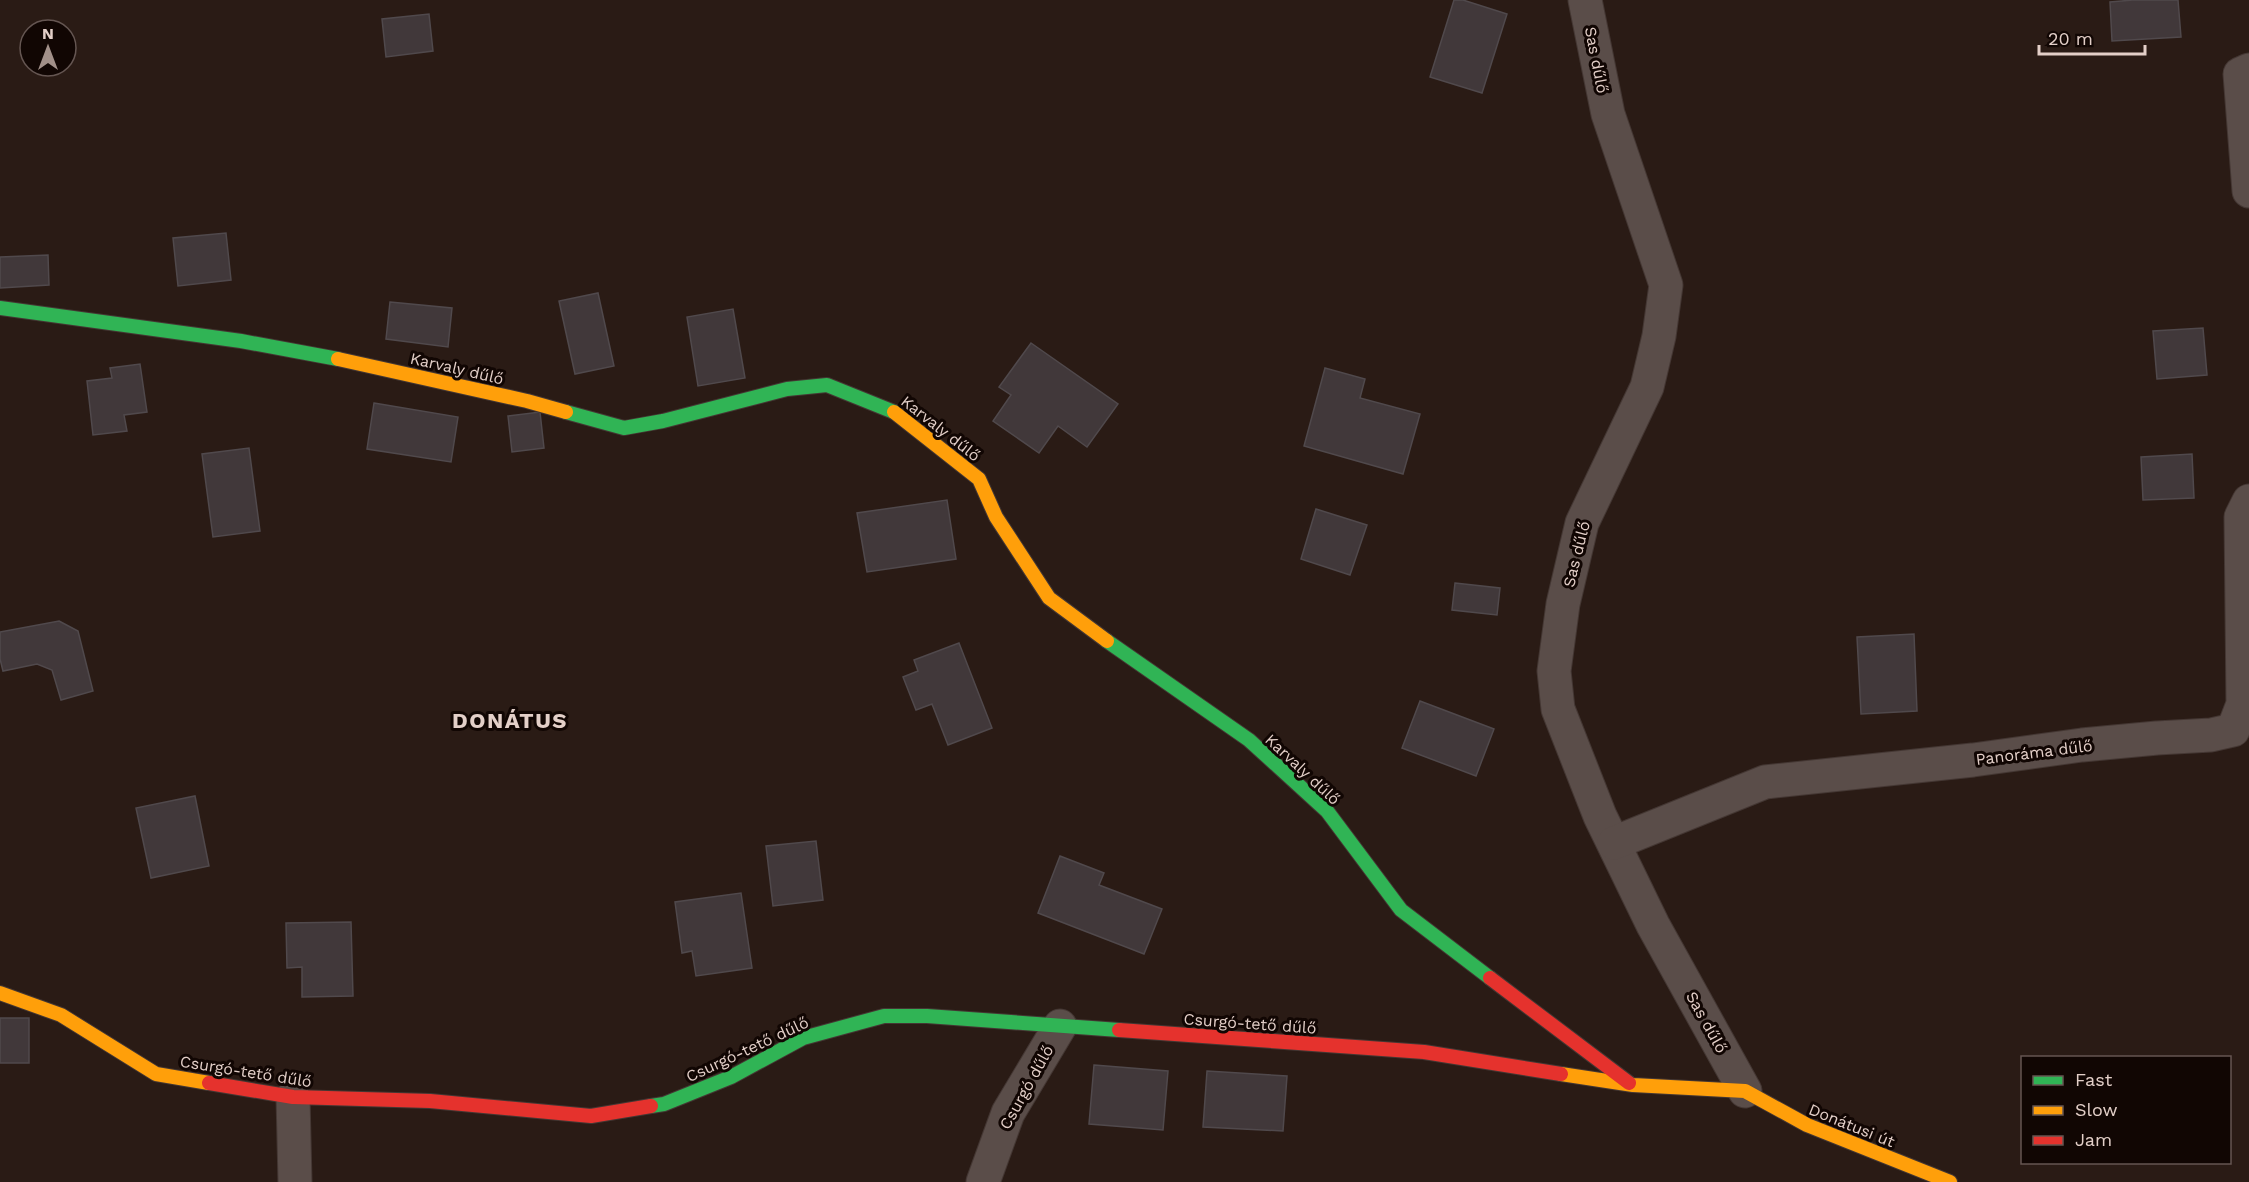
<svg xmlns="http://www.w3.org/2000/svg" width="2249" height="1182" font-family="'Work Sans',sans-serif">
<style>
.building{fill:#41383a;stroke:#50494c;stroke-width:1.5}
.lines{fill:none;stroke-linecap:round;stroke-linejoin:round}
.street-casing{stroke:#443733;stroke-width:35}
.fast-casing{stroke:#443733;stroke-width:16}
.slow-casing{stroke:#443733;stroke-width:16}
.jam-casing{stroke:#443733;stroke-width:16}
.street{stroke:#5a4d49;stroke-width:33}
.fast{stroke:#30b455;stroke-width:14}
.slow{stroke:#ff9f0a;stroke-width:14}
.jam{stroke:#e5322d;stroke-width:14}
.labels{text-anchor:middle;stroke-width:6;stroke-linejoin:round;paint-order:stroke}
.street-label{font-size:16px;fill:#e3cfc8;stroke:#110603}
.district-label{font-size:22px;font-weight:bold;letter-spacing:1.5px;fill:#e3cfc8;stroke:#110603}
</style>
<rect width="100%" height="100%" fill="#2a1b15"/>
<g class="building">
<path d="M1454 0H1463L1507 14 1482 93 1430 77Z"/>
<path d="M2133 0H2178L2181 37 2112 41 2110 2Z"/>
<path d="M429 14 433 51 386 57 382 19Z"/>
<path d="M226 233 231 280 178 286 173 238Z"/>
<path d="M48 255 49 285 0 288V257Z"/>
<path d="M598 293 614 366 575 374 559 301Z"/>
<path d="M390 302 452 308 448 347 386 339Z"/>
<path d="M733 309 745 378 698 386 687 317Z"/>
<path d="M2203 328 2207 375 2157 379 2153 331Z"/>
<path d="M1031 343 1118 404 1087 447 1058 426 1039 453 993 421 1011 395 999 387Z"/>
<path d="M140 364 147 412 124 415 127 431 93 435 87 381 112 378 110 368Z"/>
<path d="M1325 368 1365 379 1360 398 1420 414 1403 474 1304 446Z"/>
<path d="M374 403 458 417 451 462 367 449Z"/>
<path d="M540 412 544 448 512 452 508 416Z"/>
<path d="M249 448 260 531 213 537 202 454Z"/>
<path d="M2192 454 2194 498 2143 500 2141 457Z"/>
<path d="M947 500 956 559 867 572 857 513Z"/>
<path d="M1316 509 1367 525 1350 575 1301 559Z"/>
<path d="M1455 583 1500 588 1497 615 1452 610Z"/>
<path d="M59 621 78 631 93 691 61 700 52 670 37 664 3 671 0 659V632Z"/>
<path d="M1914 634 1917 711 1861 714 1857 637Z"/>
<path d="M959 643 992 728 948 745 932 704 916 710 903 677 918 671 914 660Z"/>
<path d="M1420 701 1494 729 1476 776 1402 748Z"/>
<path d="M195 796 209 866 151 878 136 808Z"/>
<path d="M816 841 823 900 773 906 766 846Z"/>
<path d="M1060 856 1104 873 1099 885 1162 909 1144 954 1038 913Z"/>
<path d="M741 893 752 968 696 976 692 951 682 953 675 902Z"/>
<path d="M351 922 353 996 302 997V967L287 968 286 923Z"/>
<rect x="0" y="1018" width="29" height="45"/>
<path d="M1094 1065 1168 1071 1163 1130 1089 1124Z"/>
<path d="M1207 1071 1287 1076 1283 1131 1203 1127Z"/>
</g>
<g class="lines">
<g class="street-casing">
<g id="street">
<path d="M1585 0 1608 114 1666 285 1659 336 1647 387 1582 523 1563 604 1554 671 1558 709 1600 816 1653 925 1745 1091"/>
<path d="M2249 70 2240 74 2249 191"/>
<path d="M1614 843 1765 782 1973 760 2082 745 2157 738 2211 735 2233 730 2243 704 2241 517 2249 501"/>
<path d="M293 1097 295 1182"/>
<path d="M983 1182 1008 1113 1060 1026"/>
</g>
</g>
<g class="fast-casing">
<g id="fast">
<path d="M0 308 241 341 338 359"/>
<path d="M566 412 624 428 663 421 787 389 827 385 894 412"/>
<path d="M1107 641 1249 740 1327 811 1401 910 1490 978"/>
<path d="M651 1106 664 1104 731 1077 803 1038 884 1016H927L1119 1030"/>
</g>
</g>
<g class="slow-casing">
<g id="slow">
<path d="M338 359 527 401 566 412"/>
<path d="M894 412 979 479 996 517 1049 598 1107 641"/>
<path d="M0 993 61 1015 156 1074 209 1083"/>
<path d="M1561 1074 1633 1085 1745 1091 1807 1125 1950 1182"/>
</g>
</g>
<g class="jam-casing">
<g id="jam">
<path d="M1490 978 1629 1083"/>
<path d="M1119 1030 1424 1052 1561 1074"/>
<path d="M209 1083 293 1097 430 1101 591 1116 651 1106"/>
</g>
</g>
<use href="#street" class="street"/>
<use href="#fast" class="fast"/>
<use href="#slow" class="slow"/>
<use href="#jam" class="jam"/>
</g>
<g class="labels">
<g class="street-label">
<text transform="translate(1597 60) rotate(79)" y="6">Sas dűlő</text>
<text transform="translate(457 368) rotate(13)" y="6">Karvaly dűlő</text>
<text transform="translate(941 428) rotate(38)" y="6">Karvaly dűlő</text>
<text transform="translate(1576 554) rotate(-76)" y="6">Sas dűlő</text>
<text transform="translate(2034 752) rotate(-7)" y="6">Panoráma dűlő</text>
<text transform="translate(1303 769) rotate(43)" y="6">Karvaly dűlő</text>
<text transform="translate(1707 1022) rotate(61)" y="6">Sas dűlő</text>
<text transform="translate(1250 1023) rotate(4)" y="6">Csurgó-tető dűlő</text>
<text transform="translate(747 1049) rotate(-25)" y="6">Csurgó-tető dűlő</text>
<text transform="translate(246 1071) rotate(9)" y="6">Csurgó-tető dűlő</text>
<text transform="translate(1026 1087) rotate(-61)" y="6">Csurgó dűlő</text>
<text transform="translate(1852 1125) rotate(22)" y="6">Donátusi út</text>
</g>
<g class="district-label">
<text x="510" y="728">DONÁTUS</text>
</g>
</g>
<rect x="2021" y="1056" width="210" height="108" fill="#110603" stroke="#655652" stroke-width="1.5"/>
<rect x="2033" y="1076" width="30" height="9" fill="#30b455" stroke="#655652" stroke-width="1.5"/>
<text x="2075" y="1086" font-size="18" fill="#e3cfc8">Fast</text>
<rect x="2033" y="1106" width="30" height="9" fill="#ff9f0a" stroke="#655652" stroke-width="1.5"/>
<text x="2075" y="1116" font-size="18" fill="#e3cfc8">Slow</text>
<rect x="2033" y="1136" width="30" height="9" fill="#e5322d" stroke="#655652" stroke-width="1.5"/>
<text x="2075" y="1146" font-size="18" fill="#e3cfc8">Jam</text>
<g transform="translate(48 48)"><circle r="28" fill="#110603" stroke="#655652" stroke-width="1.5"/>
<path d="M0-4.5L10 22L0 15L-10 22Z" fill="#a29089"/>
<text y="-9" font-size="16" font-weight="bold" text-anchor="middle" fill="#e3cfc8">N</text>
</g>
<path d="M2039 45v9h106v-9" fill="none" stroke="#e3cfc8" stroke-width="3"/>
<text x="2048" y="45" font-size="18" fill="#e3cfc8" stroke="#110603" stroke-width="4.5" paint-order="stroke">20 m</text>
</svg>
